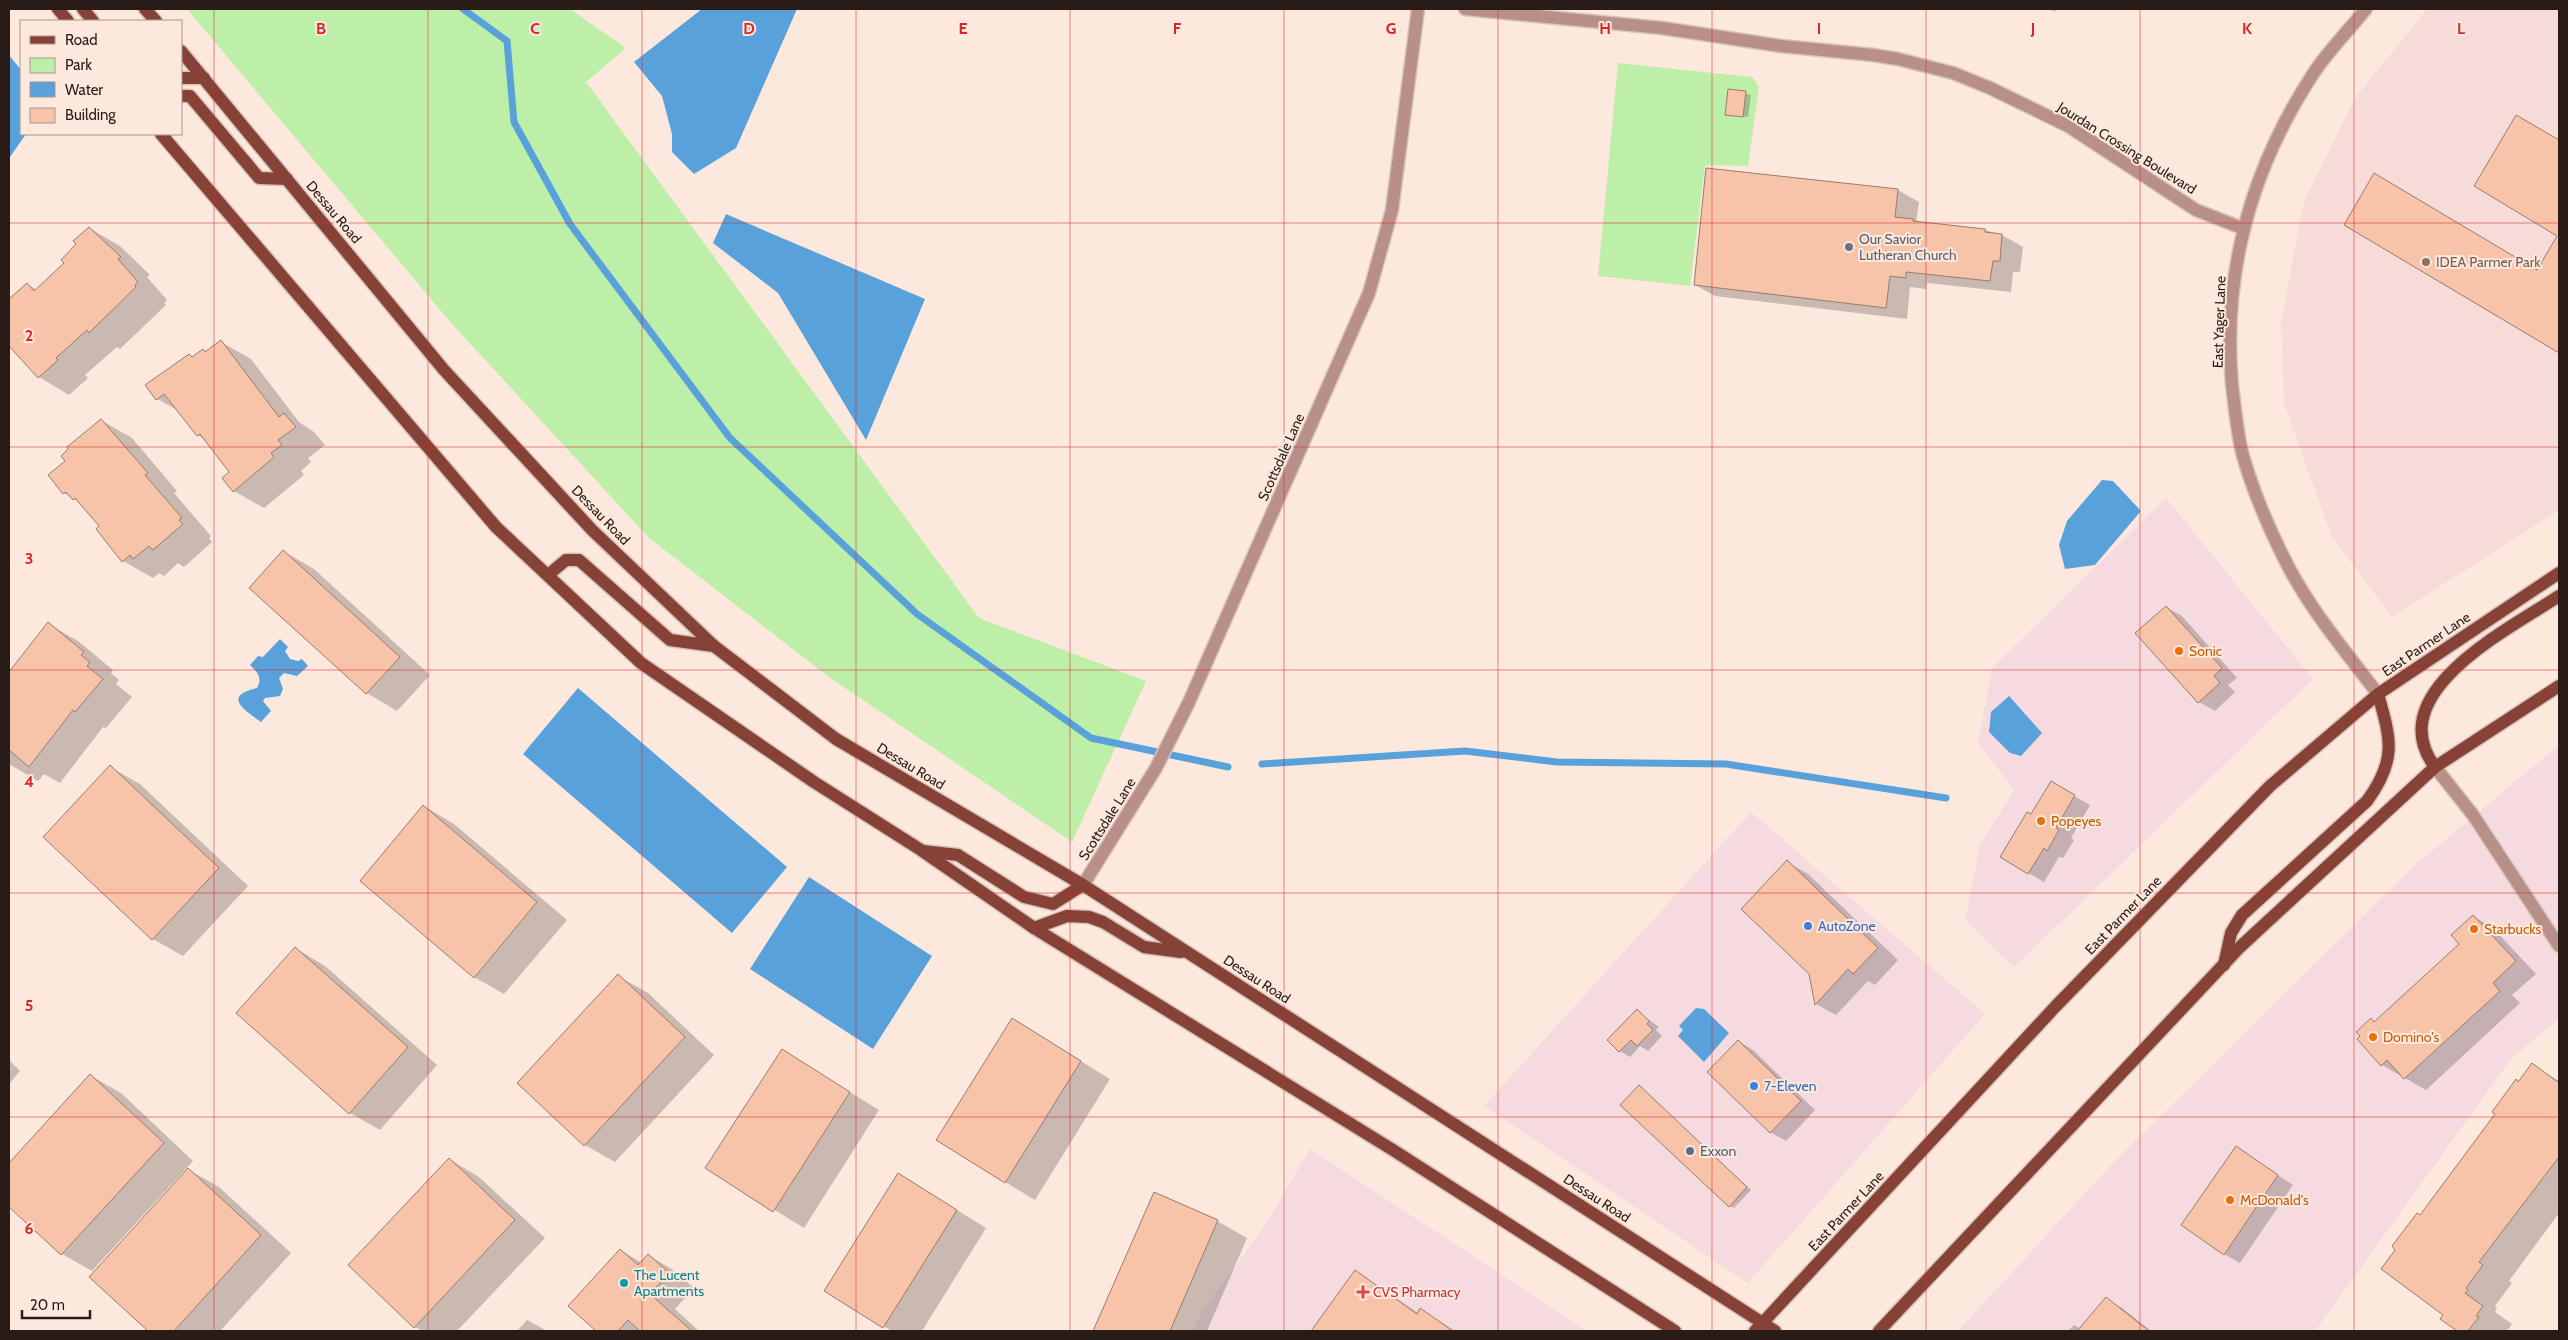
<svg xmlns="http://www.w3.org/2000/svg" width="2568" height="1340" font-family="Cabin,sans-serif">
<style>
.commercial{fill:#f5dbe0}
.education{fill:#f6dbd9}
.green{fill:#beefa9}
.water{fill:#59a1db}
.shadow{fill:#0003}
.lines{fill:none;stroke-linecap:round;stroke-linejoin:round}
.stream{stroke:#59a1db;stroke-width:7}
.building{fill:#f7c4aa;stroke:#9a7b6c}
.minor-casing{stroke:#d7c3b9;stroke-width:15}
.major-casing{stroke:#d7c3b9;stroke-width:15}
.minor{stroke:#b99089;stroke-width:12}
.major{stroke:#864237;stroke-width:12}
.grid{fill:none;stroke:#d62828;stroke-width:1;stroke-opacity:0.55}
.worship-dot{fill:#6b7280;stroke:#fde8dd;stroke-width:2}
.education-dot{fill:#8d6e63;stroke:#fde8dd;stroke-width:2}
.food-dot{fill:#e8710a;stroke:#fde8dd;stroke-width:2}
.shop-dot{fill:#3f7fe0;stroke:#fde8dd;stroke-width:2}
.service-dot{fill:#5c6f8a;stroke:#fde8dd;stroke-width:2}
.culture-dot{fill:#0f9aa8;stroke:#fde8dd;stroke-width:2}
.health-dot{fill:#e0444e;stroke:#fde8dd;stroke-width:2}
.labels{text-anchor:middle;stroke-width:4;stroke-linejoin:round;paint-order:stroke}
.street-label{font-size:14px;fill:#291c16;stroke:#fde8dd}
.worship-label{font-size:14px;fill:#5b616d;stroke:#fde8dd;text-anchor:start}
.education-label{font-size:14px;fill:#785e54;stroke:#fde8dd;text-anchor:start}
.food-label{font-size:14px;fill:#c56008;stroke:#fde8dd;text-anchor:start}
.shop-label{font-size:14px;fill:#366cbe;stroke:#fde8dd;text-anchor:start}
.service-label{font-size:14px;fill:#4e5e75;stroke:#fde8dd;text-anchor:start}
.culture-label{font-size:14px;fill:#0d838f;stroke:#fde8dd;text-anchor:start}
.health-label{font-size:14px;fill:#be3a42;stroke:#fde8dd;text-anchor:start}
.grid-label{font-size:16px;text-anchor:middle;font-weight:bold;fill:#d62828;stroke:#fde8dd;stroke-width:4;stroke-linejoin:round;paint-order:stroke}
</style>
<rect width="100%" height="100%" fill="#fde8dd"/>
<g class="commercial">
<path d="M2166 498 2313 679 2014 967 1965 920 1980 845 2014 790 1978 743 1992 668Z"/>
<path d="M2559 745V1018L2511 1059 2315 1331H1958L2114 1162 2415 865Z"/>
<path d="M1751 812 1985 1014 1748 1283 1484 1106Z"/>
<path d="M1310 1149 1587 1331H1193L1204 1309 1265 1225Z"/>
</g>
<path class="education" d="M2427 9H2559V510L2392 617 2332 537 2284 404 2281 322 2304 202 2355 98Z"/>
<g class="green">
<path d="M187 9H570L626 48 586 82 979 618 1146 681 1072 842 829 677 649 538 452 324Z"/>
<path d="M1618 63 1752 77 1759 87 1748 166 1705 165 1690 286 1598 276Z"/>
</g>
<g class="water">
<path d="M702 9H797L736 148 694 174 672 152V134L662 96 634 62Z"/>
<path d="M9 55 21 70V134H26L10 157Z"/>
<path d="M726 214 925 299 866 440 778 293 713 243Z"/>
<path d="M2102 480 2113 481 2141 511 2095 565 2065 569 2059 545 2067 521Z"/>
<path d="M280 639 288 647 285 651 290 659 298 661 302 659 308 666 297 676 284 673 279 678 283 689 280 696 265 698 263 701 271 711 261 722C244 710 222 696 257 688 263 677 257 672 250 665L258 656 263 657Z"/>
<path d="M578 688 787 867 732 933 523 754Z"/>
<path d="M2009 696 2042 733 2021 756 2010 753 1989 732 1991 712Z"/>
<path d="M809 877 932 956 873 1049 750 969Z"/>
<path d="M1696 1008 1704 1009 1729 1033 1704 1062 1678 1036 1683 1030 1679 1026Z"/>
</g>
<g class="shadow">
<path d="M2048 9H2056L2055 12Z"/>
<path d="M1729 90 1751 95 1748 117 1726 115Z"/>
<path d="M2517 116 2559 141V352L2345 225 2537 272 2559 235 2476 185Z"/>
<path d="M1708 169 1898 190 1919 202 1916 223 1985 230 2002 235 2023 247 2020 272H2013L2011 292 1927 283 1926 289 1910 287 1907 319 1715 296 1695 285Z"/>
<path d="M89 228 120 246 150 275 147 277 167 300 164 303 166 305 120 349 117 347 85 375 88 378 69 395 39 377 9 344 12 338 9 335V299L27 284 37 290 66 264Z"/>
<path d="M221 342 251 359 299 422 314 432 325 445 308 458 311 462 301 471 304 475 264 508 234 491 231 473 206 440 197 435 179 411 157 399 189 355 193 358 206 353Z"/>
<path d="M101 420 132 438 177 491 174 493 211 536 209 538 212 542 184 567 178 563 164 576 159 573 153 578 123 561 101 526 81 503 64 493 50 476 67 461Z"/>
<path d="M283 551 314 569 430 675 397 711 367 693 251 588Z"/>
<path d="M2166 607 2182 616 2237 678 2228 685 2235 692 2215 711 2199 702Z"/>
<path d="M48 624 78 641 113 670 111 673 119 680 116 684 132 697 106 728 103 727 60 783 44 774 38 781 9 764V673Z"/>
<path d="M110 767 140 784 248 886 183 956 153 939Z"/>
<path d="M2051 783 2090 805 2071 838 2074 840 2063 858 2059 857 2044 882 2001 857 2031 816Z"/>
<path d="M424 806 454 824 567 920 504 994 474 977Z"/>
<path d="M1787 862 1808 874 1898 960 1875 985 1868 981 1836 1015 1816 1004Z"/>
<path d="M2473 916 2493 928 2536 974 2512 995 2520 1003 2426 1090 2382 1065 2371 1020 2376 1022 2461 945Z"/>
<path d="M295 948 325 966 437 1065 380 1130 350 1113 238 1013Z"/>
<path d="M618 976 648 993 714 1055 615 1162 585 1145Z"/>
<path d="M1637 1011 1659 1027 1656 1030 1662 1036 1648 1051 1640 1046 1630 1057 1620 1051Z"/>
<path d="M1012 1019 1110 1079 1035 1200 1005 1182Z"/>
<path d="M1738 1041 1753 1050 1815 1110 1786 1141 1770 1132Z"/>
<path d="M782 1050 879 1110 804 1228 707 1168Z"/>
<path d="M9 1060 20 1071 9 1084Z"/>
<path d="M2532 1065 2559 1081V1213L2509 1281 2512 1283 2495 1306 2497 1308 2495 1312 2512 1324 2507 1331H2459L2442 1318 2445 1315 2420 1216Z"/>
<path d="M91 1076 121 1093 193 1161 92 1271 62 1254 9 1205V1165Z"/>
<path d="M1639 1087 1751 1190 1734 1208 1729 1206Z"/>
<path d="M2236 1148 2293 1185 2240 1263 2224 1254Z"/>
<path d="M449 1159 479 1177 545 1238 457 1331H423L415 1327 350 1265Z"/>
<path d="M189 1170 219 1187 291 1253 220 1331H150L91 1277Z"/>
<path d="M899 1174 986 1228 922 1331H892L884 1326Z"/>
<path d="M1155 1193 1217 1221 1247 1238 1207 1331H1094Z"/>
<path d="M620 1250 642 1263 648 1255 673 1270 694 1288 675 1309 699 1331H598L570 1306Z"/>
<path d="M1355 1271 1418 1313 1421 1310 1455 1331H1313Z"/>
<path d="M2106 1299 2122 1308 2151 1331H2068L2074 1325 2081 1329Z"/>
<path d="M527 1320 547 1331H517Z"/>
</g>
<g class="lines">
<g class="stream">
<path d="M463 9 507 41 514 122 570 224 730 438 917 614 1091 738 1228 767"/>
<path d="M1262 764 1465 751 1557 762 1726 764 1946 798"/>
</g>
</g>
<g class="building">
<path d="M1728 89 1746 91 1743 117 1725 115Z"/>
<path d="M2516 115 2559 140V353L2344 225 2374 173 2537 270 2557 236 2474 186Z"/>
<path d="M1706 168 1898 189 1895 217 1913 219V221L1985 229V232L2002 234 2000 261H1993L1990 281 1906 272V278L1890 276 1886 308 1694 285Z"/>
<path d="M89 227 121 257 118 259 138 282 135 285 136 287 89 333 87 330 56 358 58 360 38 378 9 346V299L27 283 34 291 64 263 61 260 76 244 73 241Z"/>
<path d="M221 340 279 417 284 413 296 427 278 440 282 445 271 453 274 457 233 492 222 478 229 472 200 434 197 436 164 394 156 400 145 385 189 354 192 357 203 349 205 352Z"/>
<path d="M101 419 148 473 145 475 182 518 179 520 183 524 153 550 149 546 133 559 130 555 122 562 96 529 99 526 75 498 73 500 66 492 63 494 48 475 65 461 61 456 68 449 67 447Z"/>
<path d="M283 550 400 657 366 694 249 588Z"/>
<path d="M2166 606 2222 668 2214 676 2220 683 2198 703 2135 633Z"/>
<path d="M48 622 84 652 81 655 90 662 87 666 103 679 75 712 73 710 29 767 9 750V672Z"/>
<path d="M110 765 219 868 152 940 43 837Z"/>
<path d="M2051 781 2075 795 2056 828 2059 830 2047 851 2044 848 2028 874 2000 857 2027 812 2031 814Z"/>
<path d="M423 805 537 902 474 978 360 881Z"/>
<path d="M1787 860 1878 948 1853 974 1848 969 1815 1005 1809 974 1741 909Z"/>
<path d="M2473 915 2516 961 2493 983 2500 991 2404 1079 2387 1060 2381 1066 2357 1039 2360 1036 2356 1032 2371 1018 2374 1022 2459 944 2451 935Z"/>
<path d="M295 947 408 1047 349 1114 236 1013Z"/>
<path d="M618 974 685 1037 584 1146 517 1083Z"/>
<path d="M1637 1009 1649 1021 1647 1024 1653 1030 1637 1046 1631 1040 1619 1052 1607 1040Z"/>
<path d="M1012 1018 1081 1061 1005 1183 936 1140Z"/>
<path d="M1738 1040 1801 1101 1770 1133 1707 1072Z"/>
<path d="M782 1049 850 1092 773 1212 705 1168Z"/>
<path d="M2532 1063 2559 1083V1157L2479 1262 2483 1265 2466 1288 2468 1290 2465 1293 2483 1306 2476 1316 2479 1317 2468 1331H2457L2440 1319 2443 1315 2381 1269 2395 1250 2392 1246 2417 1213 2420 1215 2495 1114 2492 1112 2516 1079 2518 1082Z"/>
<path d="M90 1074 164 1143 61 1255 9 1207V1163Z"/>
<path d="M1639 1085 1747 1187 1729 1207 1620 1105Z"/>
<path d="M2236 1146 2278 1175 2224 1255 2181 1225Z"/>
<path d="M449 1158 515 1220 414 1328 348 1265Z"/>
<path d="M188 1168 261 1235 174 1331H148L89 1277Z"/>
<path d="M898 1173 957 1210 883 1328 824 1291Z"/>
<path d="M1154 1192 1218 1220 1170 1331H1093Z"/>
<path d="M620 1249 638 1265 648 1254 669 1273 650 1294 692 1331H640L628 1320 618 1331H596L568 1306Z"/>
<path d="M1355 1270 1417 1314 1420 1308 1453 1331H1311Z"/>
<path d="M2106 1297 2149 1331H2077Z"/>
</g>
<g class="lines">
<g class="minor-casing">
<g id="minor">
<path d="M1465 9 1662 28 1781 46 1873 55 1898 59 1953 73 1990 88 2068 126 2196 210 2242 228"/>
<path d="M2366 9C2349 30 2328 51 2313 74 2251 169 2222 271 2232 385 2235 408 2237 434 2243 456 2254 494 2270 531 2288 566 2312 612 2346 652 2378 694"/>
<path d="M2435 767 2473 815 2559 946"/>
<path d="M1083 885 1156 768 1189 702 1369 293 1392 210 1418 9"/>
</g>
</g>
<g class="major-casing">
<g id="major">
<path d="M58 9 68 21"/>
<path d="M83 9 93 21"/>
<path d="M145 9 156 21"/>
<path d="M181 51 444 370 592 530 714 646 836 739 1083 885 1775 1331"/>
<path d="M181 78H204"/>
<path d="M181 96H190L259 178 287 179"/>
<path d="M161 134 496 527 641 663 814 782 921 850 1034 928 1393 1150 1675 1331"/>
<path d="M548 575 566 560H579L670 640 714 646"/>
<path d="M2435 767C2380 693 2509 629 2559 596"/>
<path d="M923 851 958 855 1024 897 1053 904 1083 885"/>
<path d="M1034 928 1067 916 1089 917 1103 922 1144 947 1181 952"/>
<path d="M2224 965 2231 933 2242 915 2367 801C2397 760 2391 740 2378 694"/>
<path d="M1755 1331 2055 1007 2270 786 2378 694 2559 573"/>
<path d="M1879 1331 2240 947 2435 767 2559 686"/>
</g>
</g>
<use href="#minor" class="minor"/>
<use href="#major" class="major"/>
</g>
<path class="grid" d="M214 9V1331M428 9V1331M642 9V1331M856 9V1331M1070 9V1331M1284 9V1331M1498 9V1331M1712 9V1331M1926 9V1331M2140 9V1331M2354 9V1331M9 223H2559M9 447H2559M9 670H2559M9 893H2559M9 1117H2559"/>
<circle class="worship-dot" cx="1849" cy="247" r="5"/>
<circle class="education-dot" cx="2426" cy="262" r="5"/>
<g class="food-dot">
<circle cx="2179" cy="651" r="5"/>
<circle cx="2041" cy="821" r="5"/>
<circle cx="2474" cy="929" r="5"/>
<circle cx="2373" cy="1037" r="5"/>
<circle cx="2230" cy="1200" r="5"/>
</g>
<g class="shop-dot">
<circle cx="1808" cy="926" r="5"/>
<circle cx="1754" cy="1086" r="5"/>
</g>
<circle class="service-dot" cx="1690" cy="1151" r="5"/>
<circle class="culture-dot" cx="624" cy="1283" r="5"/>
<path class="health-dot" d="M1360.5 1284.5h5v5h5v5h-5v5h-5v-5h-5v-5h5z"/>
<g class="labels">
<g class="street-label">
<text transform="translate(2127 148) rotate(32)" y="5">Jourdan Crossing Boulevard</text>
<text transform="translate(334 212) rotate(50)" y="5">Dessau Road</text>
<text transform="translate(2219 322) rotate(-88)" y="5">East Yager Lane</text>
<text transform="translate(1281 457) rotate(-66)" y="5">Scottsdale Lane</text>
<text transform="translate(601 515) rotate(46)" y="5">Dessau Road</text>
<text transform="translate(2426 644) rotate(-34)" y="5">East Parmer Lane</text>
<text transform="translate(911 766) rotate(31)" y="5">Dessau Road</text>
<text transform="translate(1107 819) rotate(-58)" y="5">Scottsdale Lane</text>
<text transform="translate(2123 915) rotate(-46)" y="5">East Parmer Lane</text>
<text transform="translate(1257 979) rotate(33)" y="5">Dessau Road</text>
<text transform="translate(1597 1198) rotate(33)" y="5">Dessau Road</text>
<text transform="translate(1846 1211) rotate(-47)" y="5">East Parmer Lane</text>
</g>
<g class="worship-label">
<text x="1859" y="244">Our Savior<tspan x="1859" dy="16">Lutheran Church</tspan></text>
</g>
<g class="education-label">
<text x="2436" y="267">IDEA Parmer Park</text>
</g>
<g class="food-label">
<text x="2189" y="656">Sonic</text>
<text x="2051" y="826">Popeyes</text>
<text x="2484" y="934">Starbucks</text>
<text x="2383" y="1042">Domino's</text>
<text x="2240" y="1205">McDonald's</text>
</g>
<g class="shop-label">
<text x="1818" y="931">AutoZone</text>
<text x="1764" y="1091">7-Eleven</text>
</g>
<g class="service-label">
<text x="1700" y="1156">Exxon</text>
</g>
<g class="culture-label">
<text x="634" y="1280">The Lucent<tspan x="634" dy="16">Apartments</tspan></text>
</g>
<g class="health-label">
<text x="1373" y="1297">CVS Pharmacy</text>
</g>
</g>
<g class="grid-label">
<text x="321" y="34">B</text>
<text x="535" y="34">C</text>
<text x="749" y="34">D</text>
<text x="963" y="34">E</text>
<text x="1177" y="34">F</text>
<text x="1391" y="34">G</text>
<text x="1605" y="34">H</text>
<text x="1819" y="34">I</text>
<text x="2033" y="34">J</text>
<text x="2247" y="34">K</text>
<text x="2461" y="34">L</text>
<text x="29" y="341">2</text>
<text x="29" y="564">3</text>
<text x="29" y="787">4</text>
<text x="29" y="1011">5</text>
<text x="29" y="1234">6</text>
</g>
<rect width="2568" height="1340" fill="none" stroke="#291c16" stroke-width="20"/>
<rect x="20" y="20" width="162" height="115" fill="#fde8dd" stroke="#a8968d"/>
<rect x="30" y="36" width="25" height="8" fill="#864237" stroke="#a8968d"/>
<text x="65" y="45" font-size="15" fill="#291c16">Road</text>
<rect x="30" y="58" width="25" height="15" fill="#beefa9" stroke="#a8968d"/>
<text x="65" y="70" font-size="15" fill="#291c16">Park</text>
<rect x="30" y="82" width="25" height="15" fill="#59a1db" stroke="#a8968d"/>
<text x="65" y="95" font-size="15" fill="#291c16">Water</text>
<rect x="30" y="108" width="25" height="15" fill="#f7c4aa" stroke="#a8968d"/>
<text x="65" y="120" font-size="15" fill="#291c16">Building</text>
<path d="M22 1310v8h68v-8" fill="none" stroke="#291c16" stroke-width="2.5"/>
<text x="30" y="1310" font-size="15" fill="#291c16" stroke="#fde8dd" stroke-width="4" paint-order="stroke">20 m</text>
</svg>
